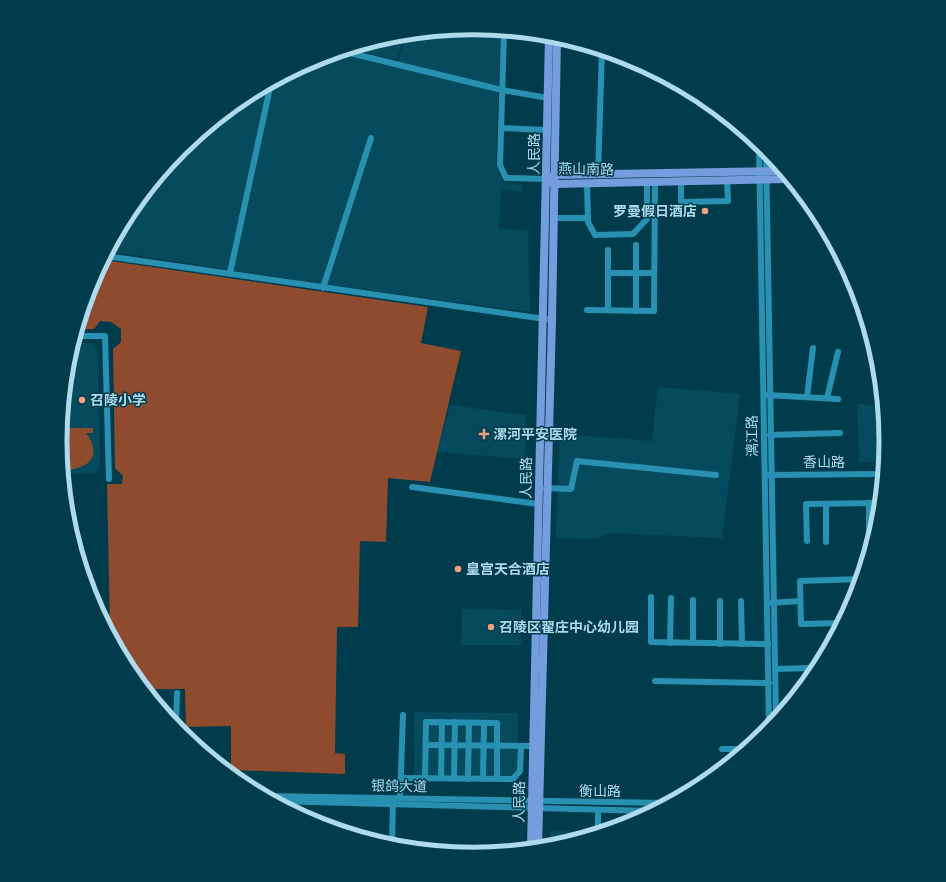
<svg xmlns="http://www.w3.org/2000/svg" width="946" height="882" font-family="'Titillium Web','Noto Sans SC',sans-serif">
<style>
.built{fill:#064a5d}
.green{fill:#8e4b2d}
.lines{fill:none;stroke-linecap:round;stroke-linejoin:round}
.minor{stroke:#2891b2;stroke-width:6}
.major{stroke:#749ddd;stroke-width:8}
.poi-dot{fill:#f2a17e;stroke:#013c4d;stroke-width:1.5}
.labels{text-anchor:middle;stroke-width:3;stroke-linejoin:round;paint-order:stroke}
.street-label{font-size:14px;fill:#aedaeb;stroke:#013c4d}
.poi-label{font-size:14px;font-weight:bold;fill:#aedaeb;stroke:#013c4d;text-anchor:start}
.rim{fill:none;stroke:#aedaeb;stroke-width:5}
</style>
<rect width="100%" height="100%" fill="#013c4d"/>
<g class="built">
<path d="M473 28 500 31 496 164 503 182 522 185V192L501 189 499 228 528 231 530 312 321 284 108 251 130 211 181 149 244 97 315 59 348 49 396 67 406 35Z"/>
<path d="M405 35 397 60 350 49 393 36Z"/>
<path d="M73 343H92L98 350 100 467 95 473 63 474 60 441 68 360Z"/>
<path d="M658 387 740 394 722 538 610 533 596 539 556 538 560 434 652 441Z"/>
<path d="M857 404 883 406 886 441 884 462H859Z"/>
<path d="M450 405 526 415 525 459 437 452Z"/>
<path d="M462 609 521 610V645H461Z"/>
<path d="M414 712 518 713V770L510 776H414Z"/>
<path d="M550 831 601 832 550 846Z"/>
</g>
<g class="green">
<path d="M104 260 428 307 421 343 461 351 430 482 388 478 386 542 360 541 358 627H337L335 753 345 754V774L231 770V726L186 727 185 689H145L129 670 110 633 107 484H122L123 476 115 468 113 349 121 342V329L111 322 100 321 94 329H78L92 283Z"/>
<path d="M61 428H93V433H86C104 457 87 470 63 470L60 441Z"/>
</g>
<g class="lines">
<g class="minor">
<path d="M504 31 500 165 506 178 547 179"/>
<path d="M342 51 502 90 548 98"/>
<path d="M501 128 547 130"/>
<path d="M759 144 769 728"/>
<path d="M766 150 776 720"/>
<path d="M598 174 602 50"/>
<path d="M681 181V202L728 201 727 180"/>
<path d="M587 183 588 222 595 235 633 234 647 219V182"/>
<path d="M553 218H588"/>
<path d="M636 245V311"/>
<path d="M608 250V310"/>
<path d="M106 256 552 320"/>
<path d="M230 273 271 83"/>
<path d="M608 273H654"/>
<path d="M323 288 371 138"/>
<path d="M587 310 654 311 655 181"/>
<path d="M75 336H105L109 479"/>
<path d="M767 395 838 399"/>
<path d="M807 397 813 348"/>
<path d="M827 398 838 352"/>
<path d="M770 435 840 433"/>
<path d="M766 475 883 474"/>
<path d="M412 487 538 504"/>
<path d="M546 488 571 489 577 461 716 475"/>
<path d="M869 503V543"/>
<path d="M826 504V542"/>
<path d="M807 541 806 504 880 503"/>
<path d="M651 597V642L768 644"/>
<path d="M720 601V644"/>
<path d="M741 601 742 644"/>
<path d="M769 603 800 601"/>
<path d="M842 623 801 624 800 581 861 579"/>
<path d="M670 643 671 598"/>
<path d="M693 643V600"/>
<path d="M775 669 811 668V677"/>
<path d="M655 681 769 683"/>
<path d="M176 727 177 693"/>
<path d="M426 745 533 746"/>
<path d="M722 749H746"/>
<path d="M401 778 513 779 520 771 521 746"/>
<path d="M425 778 426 722 497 723V779"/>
<path d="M441 778 442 722"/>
<path d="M454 778 455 722"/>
<path d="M468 779 469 723"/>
<path d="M483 779 484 723"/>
<path d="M266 796 667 803"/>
<path d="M400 798 403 715"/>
<path d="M275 801 652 811"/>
<path d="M598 833V810"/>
<path d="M392 846 393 800"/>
</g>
<g class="major">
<path d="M551 177 554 175 783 171"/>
<path d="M551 182 554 184 790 179"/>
<path d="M531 848 549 36"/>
<path d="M538 848 552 320 557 37"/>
</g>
</g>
<g class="poi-dot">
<circle cx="705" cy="211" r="4"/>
<circle cx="82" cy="400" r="4"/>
<path d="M482 428h4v4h4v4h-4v4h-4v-4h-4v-4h4z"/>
<circle cx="458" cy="569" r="4"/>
<circle cx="491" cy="627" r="4"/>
</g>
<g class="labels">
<g class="street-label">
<text transform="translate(534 154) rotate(-90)" y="5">人民路</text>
<text transform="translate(586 169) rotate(1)" y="5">燕山南路</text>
<text transform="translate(752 436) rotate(-91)" y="5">漓江路</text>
<text x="824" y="467">香山路</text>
<text transform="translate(526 478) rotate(-89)" y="5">人民路</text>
<text transform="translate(399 786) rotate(1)" y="5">银鸽大道</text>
<text x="600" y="796">衡山路</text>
<text transform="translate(519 802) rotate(-89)" y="5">人民路</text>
</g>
<g class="poi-label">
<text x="697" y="216" text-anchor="end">罗曼假日酒店</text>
<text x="90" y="405">召陵小学</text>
<text x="493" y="439">漯河平安医院</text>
<text x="466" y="574">皇宫天合酒店</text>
<text x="499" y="632">召陵区翟庄中心幼儿园</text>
</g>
</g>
<path d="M0 0H946V882H0ZM67 441a406 406 0 1 1 812 0a406 406 0 1 1-812 0Z" fill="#013c4d" fill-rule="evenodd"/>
<path class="rim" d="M67 441a406 406 0 1 1 812 0a406 406 0 1 1-812 0Z"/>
</svg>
